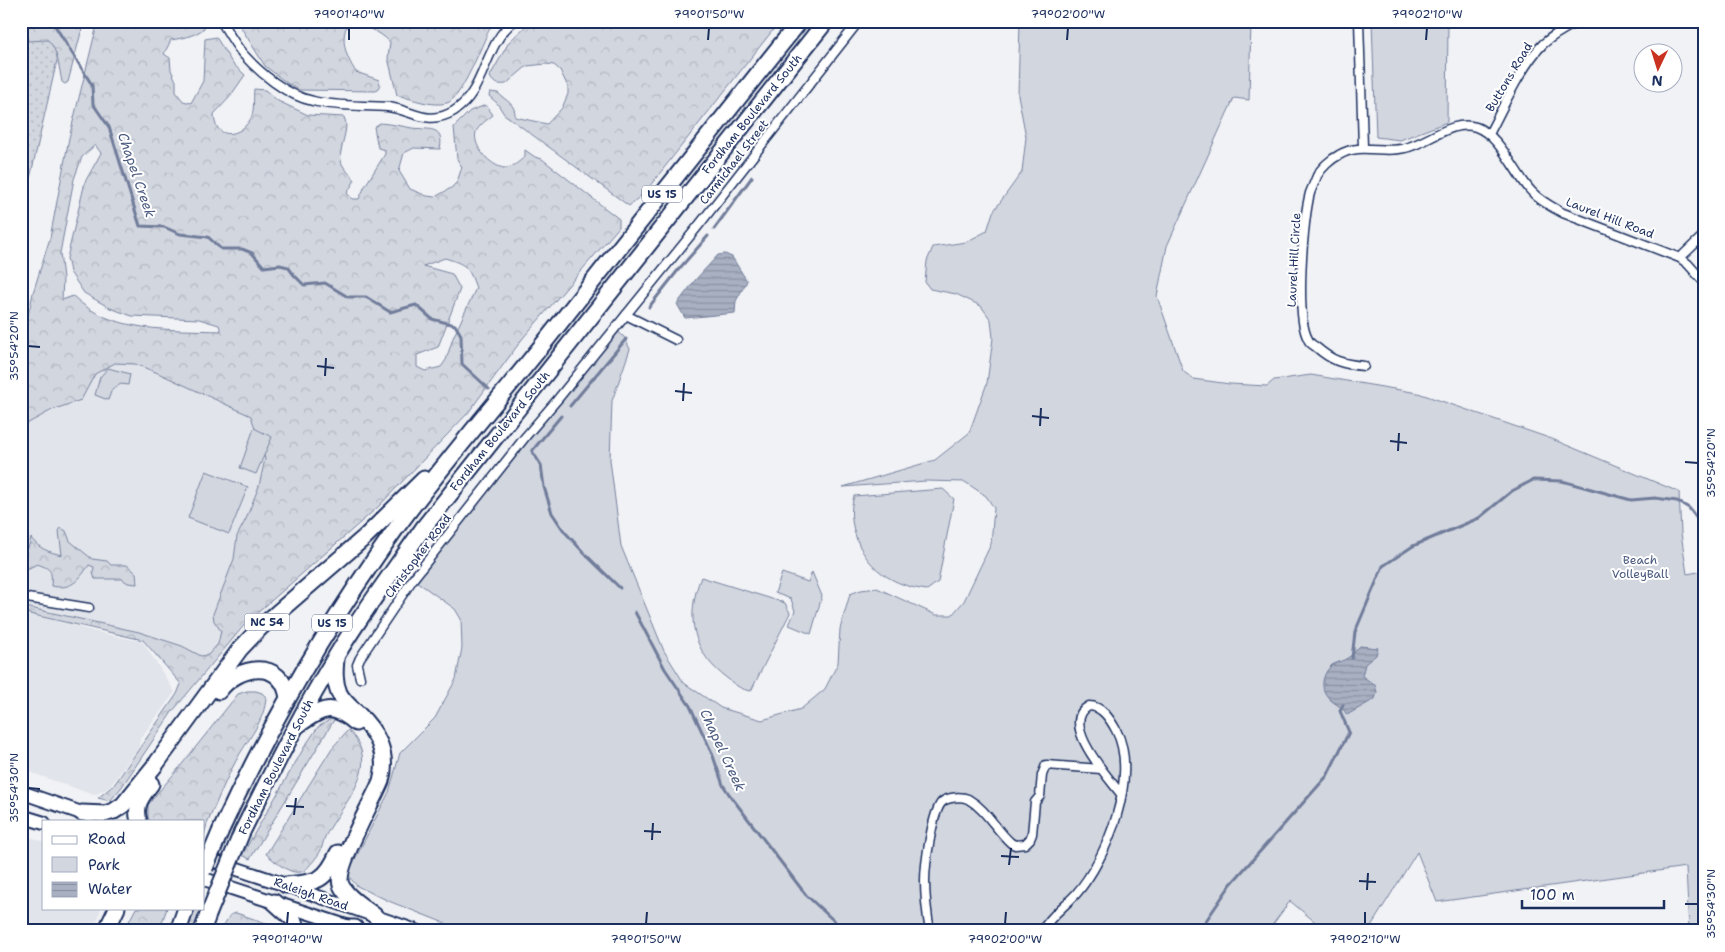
<svg xmlns="http://www.w3.org/2000/svg" width="1725" height="952" font-family="'Shantell Sans',sans-serif">
<style>
.built{fill:#e1e4ea}
.grass{fill:url(#grass-dots);stroke:#76829e}
.forest{fill:url(#forest-crowns);stroke:#76829e;fill-rule:evenodd}
.green{fill:#d2d6df;stroke:#76829e}
.water{fill:url(#water-rules);stroke:#707c9a}
.lines{fill:none;stroke-linecap:round;stroke-linejoin:round}
.stream{stroke:#707c9a;stroke-width:3}
.street-casing{stroke:#1b2f5e;stroke-width:11}
.secondary-casing{stroke:#1b2f5e;stroke-width:15}
.primary-casing{stroke:#1b2f5e;stroke-width:16}
.highway-casing{stroke:#1b2f5e;stroke-width:19}
.street{stroke:#fff;stroke-width:8}
.secondary{stroke:#fff;stroke-width:11}
.primary{stroke:#fff;stroke-width:12}
.highway{stroke:#fff;stroke-width:15}
.highway-bridge-casing{stroke:#1b2f5e;stroke-width:19;stroke-linecap:butt}
.highway-bridge{stroke:#fff;stroke-width:15}
.ticks{fill:none;stroke:#1b2f5e;stroke-width:2}
.labels{text-anchor:middle;stroke-width:4;stroke-linejoin:round;paint-order:stroke}
.shield{fill:#fff;stroke:#5f6d8e;stroke-width:1}
.shield-label{font-size:11px;font-weight:bold;fill:#1b2f5e}
.street-label{font-size:12px;fill:#1b2f5e;stroke:#fff}
.park-label{font-size:12px;fill:#49597e;stroke:#fff}
.water-label{font-size:14px;font-style:italic;fill:#4c5c81;stroke:#fff}
.neatline{fill:none;stroke:#1b2f5e;stroke-width:2}
.ticks-label{font-size:12px;text-anchor:middle;fill:#1b2f5e}
</style>
<defs>
<pattern id="grass-dots" width="8" height="8" patternUnits="userSpaceOnUse" patternTransform="scale(1.25)"><rect width="8" height="8" fill="#d2d6df"/><path d="M2 2h.1M6 6h.1" fill="none" stroke="#b4b8c2" stroke-width="1.8" stroke-linecap="round"/></pattern>
<pattern id="forest-crowns" width="20" height="18" patternUnits="userSpaceOnUse" patternTransform="scale(1.25)"><rect width="20" height="18" fill="#d2d6df"/><path d="M2 6a3 3 0 1 1 6 0M12 15a3 3 0 1 1 6 0" fill="none" stroke="#b4b8c2"/></pattern>
<pattern id="water-rules" width="6" height="5" patternUnits="userSpaceOnUse" patternTransform="scale(1.25)"><rect width="6" height="5" fill="#a8b0c2"/><path d="M0 2.5h6" fill="none" stroke="#8890a1"/></pattern>
</defs>
<rect width="100%" height="100%" fill="#f1f2f5"/>
<filter id="ink" filterUnits="userSpaceOnUse"><feTurbulence type="fractalNoise" baseFrequency=".02" numOctaves="2"/><feDisplacementMap in="SourceGraphic" scale="10" xChannelSelector="R" yChannelSelector="G"/><feConvolveMatrix kernelMatrix="1 2 1 2 8 2 1 2 1" color-interpolation-filters="sRGB"/></filter>
<g filter="url(#ink)">
<g class="built">
<path d="M110 337 295 421 224 642 203 667 132 632 21 609V402Z"/>
<path d="M21 611 97 632 143 642 175 692 140 739 139 747 109 788 94 795 21 769Z"/>
<path d="M21 834 44 842V908H101L95 931H21Z"/>
</g>
<g class="grass">
<path d="M21 21H66L21 218Z"/>
<path d="M194 908H203L195 931H185Z"/>
</g>
<g class="forest">
<path d="M28 21H84L68 82 65 84 62 82C59 68 58 50 48 40L28 41 26 33Z"/>
<path d="M98 21H205L207 24C201 35 183 38 171 40L164 54 170 58 171 70 176 81V92L183 101 191 103 203 81 205 39 216 37 232 63 245 75 229 98 214 114C214 139 238 139 250 120 255 113 253 97 254 89L265 90 278 101 308 115 344 117C351 130 336 150 342 164 345 170 351 175 355 180L347 193 352 199H359L365 186 385 154V150L378 148 374 127 380 123C391 124 402 126 412 128 428 130 445 125 440 149L414 148 404 153 399 171 410 189 427 196 435 197 451 188 457 182 462 167 457 159 454 127 470 111 486 105 493 115C487 120 479 125 476 132 472 147 491 166 504 168 512 169 519 161 525 157V150L535 157 542 159 619 219V227L523 338 468 413 378 507 246 623 172 712 121 788 110 801 98 798 114 785 177 694 181 684 143 640 21 612V606L139 632 182 646 201 656 208 655 218 644 221 631 214 621 213 614 234 559 237 536 246 519 259 486 265 459 251 416 158 373 135 364 115 363 95 374 81 400 52 410 21 427V347L33 293 50 238 69 138ZM95 145 101 153 85 182 67 258 70 272 84 293 110 308 132 316 199 319 219 325 221 331C171 329 112 334 73 296L62 300 63 278 60 253 74 179 82 157ZM445 258C467 265 468 266 476 288L453 338 446 360 441 367 425 371 417 367V355L438 347 460 289 452 274 423 266Z"/>
<path d="M237 21H497L490 28C483 42 461 100 447 103 432 107 412 99 397 95L388 58 390 42C379 31 364 24 348 24 339 39 347 59 356 72L379 80 380 85 376 91 299 90 287 83 265 66Z"/>
<path d="M531 21H780L645 192 629 206 504 114 497 103 489 96 490 92 498 93C506 101 516 104 515 117L547 124 562 108 568 94V87L560 70 554 65 546 64 527 66 506 84C500 85 492 84 490 76L509 42Z"/>
<path d="M61 528 66 531 70 541 92 559 107 561 111 565H127L136 573 137 584 128 583 122 579H95L93 573 94 567 89 565C78 581 72 590 51 586 52 571 52 569 37 564L25 570 26 555 31 538C39 549 49 552 62 555L59 531Z"/>
<path d="M247 691H256L262 693 266 697C265 720 249 738 238 757 226 778 217 802 207 824L204 835V821H150L148 818V805L155 796 179 768 238 694Z"/>
<path d="M331 719 334 720 250 859 242 855 305 746 318 727Z"/>
<path d="M348 730C386 767 340 805 324 839 323 843 322 847 321 850 319 855 307 869 304 871 291 877 275 861 266 854L332 748Z"/>
<path d="M136 908H167L159 931H124Z"/>
<path d="M236 913 281 928 283 931H220L230 915Z"/>
</g>
<g class="green">
<path d="M1020 21H1251L1249 100 1234 98 1167 246 1157 296 1183 371 1193 379 1230 384 1267 386 1274 380 1311 375 1418 393 1552 439 1679 492 1681 533 1687 574 1704 571V931H1689L1686 867 1437 902 1417 852 1368 931H1326L1290 901 1268 931H465L391 902 357 886 350 878 349 871 389 792 400 753 435 718 456 679 462 648 461 619 455 609 413 579 615 329 624 337 630 349 612 401 610 460 621 546 664 651 684 683 721 708 762 720 801 709 825 689 838 663 840 629 850 594 861 590 877 588 936 615H952L964 601 991 544 994 508 986 496 965 482 926 481 843 487 935 460 969 433 987 383 993 338 991 320 981 306 956 294 930 289 925 282 927 261 933 247 966 242 987 231 993 212 1022 172 1026 137 1018 95Z"/>
<path d="M1372 21H1448L1447 122 1400 140 1376 137Z"/>
<path d="M108 368 130 374 128 385 121 384 112 389 108 400 95 395 100 377Z"/>
<path d="M254 428 272 437 256 474 240 468Z"/>
<path d="M206 471 248 487 229 534 188 518Z"/>
<path d="M943 489 954 499 938 582 927 590C893 586 865 568 855 534 851 520 850 510 854 496Z"/>
<path d="M812 572 822 596 811 634 789 625 795 611 791 599 775 593 782 573 808 582Z"/>
<path d="M701 577 785 603 790 613 751 691C742 690 735 685 728 679 692 653 685 617 701 577Z"/>
</g>
<g class="water">
<path d="M725 254 732 257 747 281 736 301 735 313 685 318 677 304 696 279 718 255Z"/>
<path d="M1360 646 1378 648 1376 655 1365 664 1362 676 1375 685 1377 692 1375 699 1347 715C1341 704 1331 704 1325 693 1320 684 1324 672 1332 665 1337 662 1344 661 1349 657 1353 654 1357 649 1360 646Z"/>
</g>
<g class="lines">
<g class="stream">
<path d="M52 21 92 85 93 104 109 127 140 226 164 227 180 234 208 237 221 249H242L252 253 264 267 280 265 288 267 294 275 304 285 325 283 348 297H366L390 312 416 305 432 319 455 325 461 335 462 364 489 389"/>
<path d="M714 229 752 177"/>
<path d="M649 307 679 269 708 236"/>
<path d="M570 406 626 339"/>
<path d="M561 416 532 451 541 465 544 487 552 513 564 531 585 554 620 588"/>
<path d="M635 612 665 669 690 706 712 753 723 785 729 794 806 895 845 931"/>
<path d="M1352 658 1355 632 1383 566 1413 546 1479 518 1512 491 1533 480 1562 481 1631 500 1655 498 1677 501 1689 508 1701 524 1704 536"/>
<path d="M1199 931 1231 884 1327 776 1349 732 1340 711 1343 705"/>
</g>
<g class="street-casing">
<g id="street">
<path d="M221 21C228 32 234 43 242 53 259 72 287 96 313 101 337 107 363 105 388 107 413 110 427 127 454 111 486 91 483 45 514 21"/>
<path d="M1359 21 1363 147"/>
<path d="M1489 134C1504 106 1521 66 1543 44 1554 34 1566 28 1579 21"/>
<path d="M1680 258 1704 235"/>
<path d="M626 315 676 340"/>
<path d="M1364 366C1342 364 1332 361 1316 347 1313 345 1309 343 1308 339 1295 317 1303 220 1310 193 1312 188 1315 181 1317 176 1321 168 1331 159 1339 155 1360 142 1383 154 1405 148 1428 143 1452 119 1476 127 1501 136 1514 173 1532 192 1540 201 1552 207 1563 213L1680 258 1688 264 1704 282"/>
<path d="M21 597 89 608"/>
<path d="M360 678 357 665 360 658 413 579 526 436 557 400 699 225 859 21"/>
<path d="M930 931C927 914 925 897 925 881 925 866 932 812 942 802 948 797 961 796 968 799 986 809 996 830 1011 843L1015 845 1025 844 1030 839 1032 834 1035 802 1040 796 1042 775 1046 765 1101 769"/>
<path d="M1042 931C1050 916 1064 907 1076 894 1107 859 1140 775 1116 730 1110 719 1102 706 1089 706 1058 723 1109 778 1121 794"/>
</g>
</g>
<g class="secondary-casing">
<g id="secondary">
<path d="M288 886 418 931"/>
<path d="M277 903 363 931"/>
</g>
</g>
<g class="primary-casing">
<g id="primary">
<path d="M21 792 90 816"/>
<path d="M21 816 44 823"/>
<path d="M204 858 286 885"/>
<path d="M204 879 274 902"/>
</g>
</g>
<g class="highway-casing">
<g id="highway">
<path d="M336 659C335 670 334 681 339 693 343 701 350 707 357 713 377 732 389 753 381 781 373 801 334 868 341 885 347 898 364 907 375 916"/>
<path d="M219 691C238 665 282 658 288 698"/>
<path d="M298 725C323 708 331 702 356 723"/>
<path d="M82 813 105 814 114 811 123 805 156 764 240 649 261 627 365 537 424 479"/>
<path d="M139 821C134 805 142 796 151 784"/>
<path d="M221 830C270 723 329 622 397 527 443 464 495 404 544 343 629 236 714 128 800 21"/>
<path d="M242 832C272 772 302 711 338 653 364 610 395 569 424 527L826 21"/>
<path d="M286 885C317 882 325 882 338 853"/>
<path d="M274 902 293 919 297 931"/>
<path d="M106 931 117 908"/>
<path d="M178 931 186 908"/>
<path d="M202 931 208 915"/>
<path d="M325 931 339 928H355"/>
</g>
</g>
<use href="#street" class="street"/>
<use href="#secondary" class="secondary"/>
<use href="#primary" class="primary"/>
<use href="#highway" class="highway"/>
<g class="highway-bridge-casing">
<g id="highway-bridge">
<path d="M205 868 221 830"/>
<path d="M208 915 242 832"/>
</g>
</g>
<use href="#highway-bridge" class="highway-bridge"/>
</g>
</g>
<path class="ticks" d="M349 40V28M708 40 709 28M1067 40 1068 28M1426 40 1427 28M28 346 40 347M317 366 334 368M325 376 326 358M675 391 692 393M683 401 684 383M1032 416 1049 418M1040 426 1041 408M1390 441 1407 443M1398 451 1399 433M1685 462 1698 463M28 788 40 789M286 806 304 807M294 815 296 798M644 831 661 832M652 840 653 823M1001 856 1019 857M1009 865 1011 848M1359 881 1376 882M1367 890 1368 873M1685 904H1698M287 924 288 912M646 924 647 912M1005 924 1006 912M1365 924V912"/>
<g class="labels">
<g class="shield">
<rect x="642" y="185.5" width="40" height="17" rx="4"/>
<rect x="244.5" y="613.5" width="45" height="17" rx="4"/>
<rect x="312" y="614.5" width="40" height="17" rx="4"/>
</g>
<g class="shield-label">
<text x="662" y="198">US 15</text>
<text x="267" y="626">NC 54</text>
<text x="332" y="627">US 15</text>
</g>
<g class="street-label">
<text transform="translate(1509 77) rotate(-59)" y="4">Buttons Road</text>
<text transform="translate(752 114) rotate(-51)" y="4">Fordham Boulevard South</text>
<text transform="translate(734 162) rotate(-52)" y="4">Carmichael Street</text>
<text transform="translate(1610 218) rotate(21)" y="4">Laurel Hill Road</text>
<text transform="translate(1294 260) rotate(-87)" y="4">Laurel Hill Circle</text>
<text transform="translate(500 431) rotate(-51)" y="4">Fordham Boulevard South</text>
<text transform="translate(418 556) rotate(-53)" y="4">Christopher Road</text>
<text transform="translate(276 767) rotate(-63)" y="4">Fordham Boulevard South</text>
<text transform="translate(311 894) rotate(19)" y="4">Raleigh Road</text>
</g>
<g class="park-label">
<text x="1640" y="564">Beach<tspan x="1640" dy="14">VolleyBall</tspan></text>
</g>
<g class="water-label">
<text transform="translate(137 175) rotate(71)" y="5">Chapel Creek</text>
<text transform="translate(723 750) rotate(65)" y="5">Chapel Creek</text>
</g>
</g>
<rect width="1725" height="952" fill="none" stroke="#fff" stroke-width="55"/>
<rect x="42" y="820" width="162" height="90" fill="#ffffff" stroke="#a4acbf"/>
<rect x="52" y="836" width="25" height="8" fill="#ffffff" stroke="#a4acbf"/>
<text x="88" y="844" font-size="15" fill="#1b2f5e">Road</text>
<rect x="52" y="857" width="25" height="15" fill="#d2d6df" stroke="#a4acbf"/>
<text x="88" y="870" font-size="15" fill="#1b2f5e">Park</text>
<rect x="52" y="882" width="25" height="15" fill="url(#water-rules)" stroke="#a4acbf"/>
<text x="88" y="894" font-size="15" fill="#1b2f5e">Water</text>
<g transform="translate(1658 68) rotate(184)"><circle r="24" fill="#ffffff" stroke="#a4acbf"/>
<path d="M0-4L9 19L0 12L-9 19Z" fill="#c8321e"/>
<text y="-8" font-size="14" font-weight="bold" text-anchor="middle" fill="#1b2f5e">N</text>
</g>
<path d="M1522 900v8h142v-8" fill="none" stroke="#1b2f5e" stroke-width="2.5"/>
<text x="1530" y="900" font-size="15" fill="#1b2f5e" stroke="#ffffff" stroke-width="4" paint-order="stroke">100 m</text>
<rect x="28" y="28" width="1670" height="896" class="neatline"/>
<g class="ticks-label">
<text x="349" y="18">79°01'40"W</text>
<text x="709" y="18">79°01'50"W</text>
<text x="1068" y="18">79°02'00"W</text>
<text x="1427" y="18">79°02'10"W</text>
<text transform="translate(14 346) rotate(-90)" y="4">35°54'20"N</text>
<text transform="translate(1711 463) rotate(-90)" y="4">35°54'20"N</text>
<text transform="translate(14 788) rotate(-90)" y="4">35°54'30"N</text>
<text transform="translate(1711 904) rotate(-90)" y="4">35°54'30"N</text>
<text x="287" y="943">79°01'40"W</text>
<text x="646" y="943">79°01'50"W</text>
<text x="1005" y="943">79°02'00"W</text>
<text x="1365" y="943">79°02'10"W</text>
</g>
</svg>
